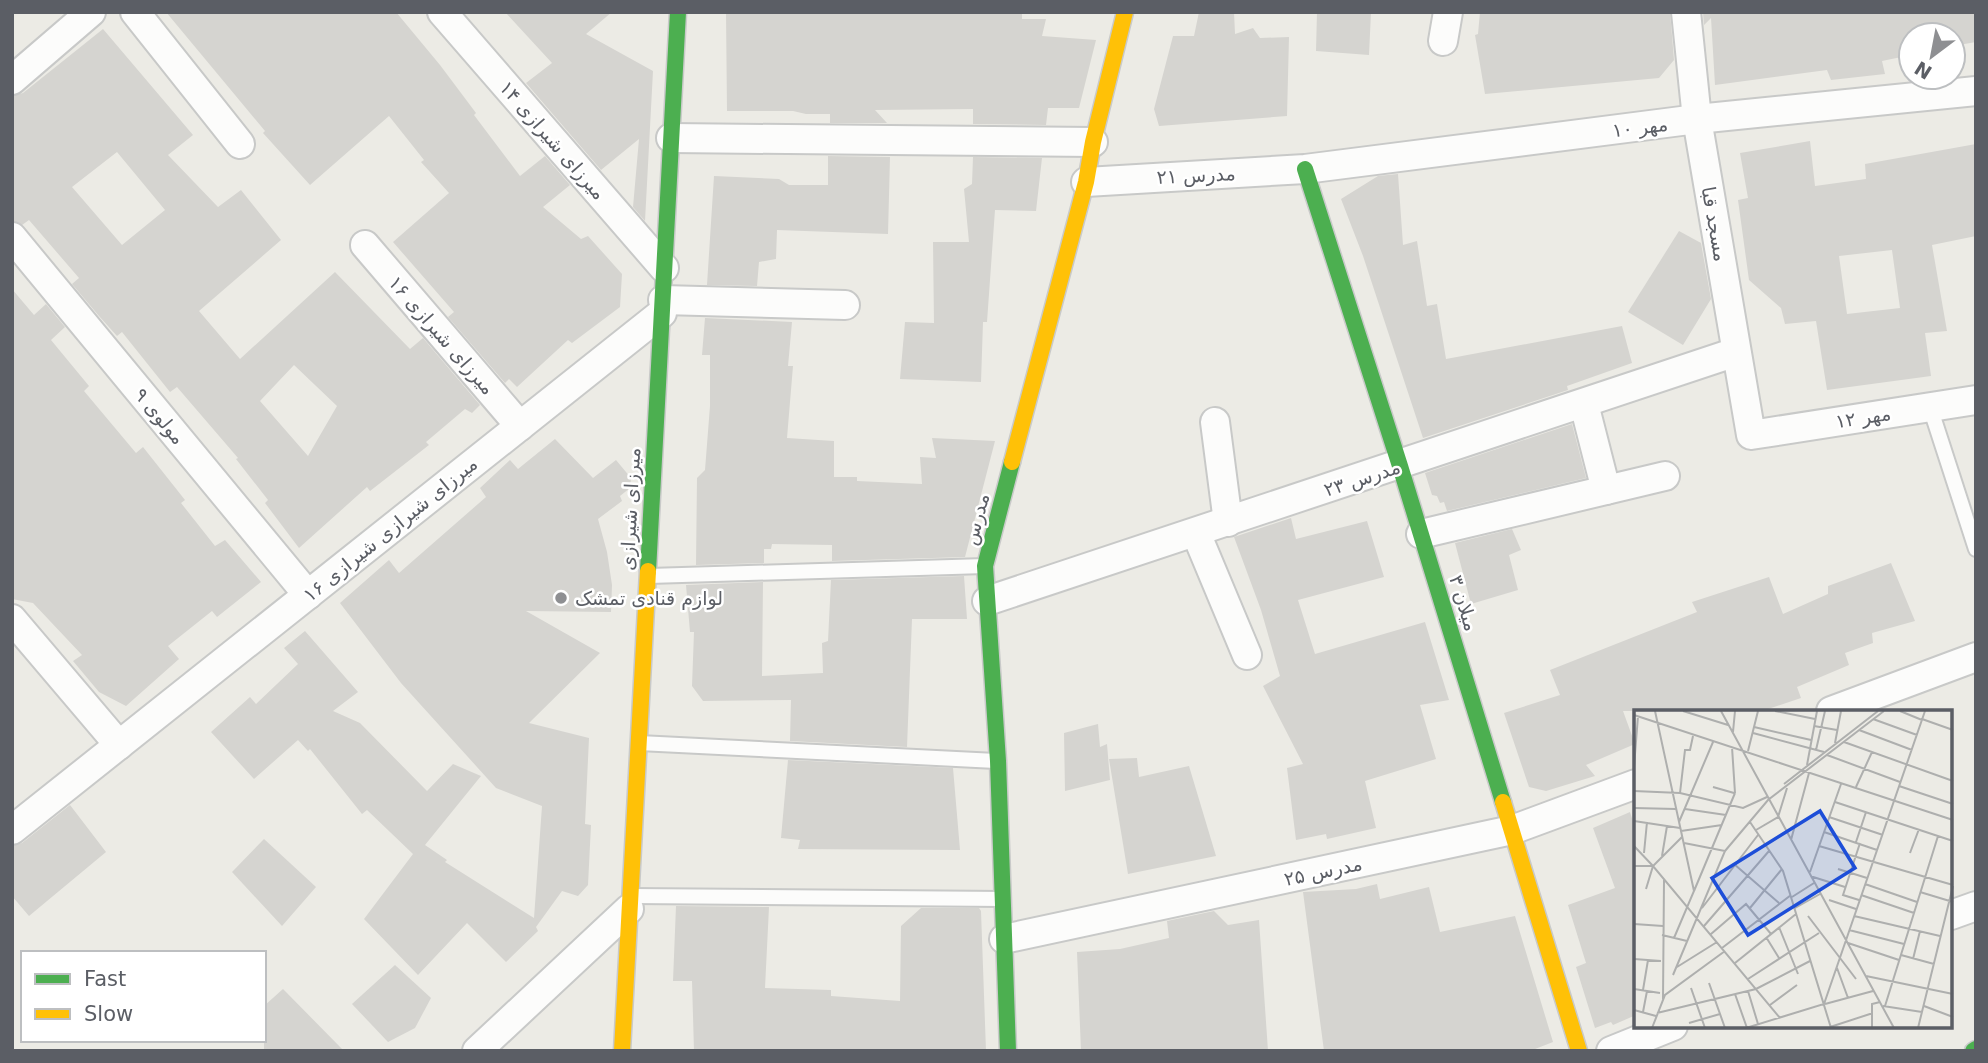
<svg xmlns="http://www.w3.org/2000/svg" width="1988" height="1063" font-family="'DejaVu Sans','Noto Sans Arabic',sans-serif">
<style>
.building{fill:#d5d4d0;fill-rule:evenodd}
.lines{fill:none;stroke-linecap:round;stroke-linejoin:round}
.lane-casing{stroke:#c8c9c8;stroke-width:18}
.street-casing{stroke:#c8c9c8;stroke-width:32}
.fast-casing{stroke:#c9cac9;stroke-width:19}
.slow-casing{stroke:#c9cac9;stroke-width:19}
.lane{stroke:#fcfcfb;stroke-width:14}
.street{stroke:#fcfcfb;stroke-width:28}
.fast{stroke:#4caf50;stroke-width:16}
.slow{stroke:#ffc107;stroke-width:16}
.poi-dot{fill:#8e8f92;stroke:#fff;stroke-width:2.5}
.labels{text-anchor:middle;stroke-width:5;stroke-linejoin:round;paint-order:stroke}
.street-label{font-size:19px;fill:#5b5e65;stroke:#fff}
.poi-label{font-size:19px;fill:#5b5e65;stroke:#fff;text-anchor:start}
.inset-road{fill:none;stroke:#aeafae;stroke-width:2}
.view{fill:#1d4ed8;fill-opacity:0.15;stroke:#1d4ed8;stroke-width:3.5}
.inset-edge{fill:none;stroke:#5b5e65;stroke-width:3.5}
</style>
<rect width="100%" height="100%" fill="#ecebe5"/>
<g class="building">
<path d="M166 12H396L440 65 476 113 474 115 520 176 545 156 570 185 543 207 581 239 588 236 622 274 620 307 572 343 568 340 517 387 509 379 505 383 448 317 454 312 393 242 449 193 421 162 424 160 389 116 310 185 263 133 265 131Z"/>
<path d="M505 12H612L586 34 653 71 645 221 633 207 639 139 601 170 526 83 552 63Z"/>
<path d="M726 12H1022V19H1046L1042 36 1096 40 1079 108H1048L1046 125 973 124V109L875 110 887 123H830V114H806L793 111H727Z"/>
<path d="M1199 12H1234L1235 34 1253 28 1260 38 1289 37 1287 116 1159 126 1154 109 1173 36H1194Z"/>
<path d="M1317 12H1371L1369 55 1316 51Z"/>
<path d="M1480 12H1670L1674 60 1659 78 1485 94 1475 35 1478 34Z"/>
<path d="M1703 12H1976V42L1953 46V35H1911V55L1882 61 1885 74 1831 80 1827 70 1715 85 1711 18 1704 25Z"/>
<path d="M103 29 193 135 168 155 218 207 241 190 281 240 199 311 240 359 335 272 410 349 423 338 480 405 472 413 465 409 426 442 429 445 370 491 367 487 299 548 265 503 268 500 236 459 238 458 177 387 170 392 122 332 117 336 99 316 72 284 79 278 29 220 22 225 12 221V96L23 93ZM117 152 165 210 122 245 72 187ZM294 365 337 406 308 456 260 401Z"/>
<path d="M1810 141 1815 186 1866 179 1865 164 1976 144V236L1932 245 1947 331 1925 333 1931 376 1827 390 1816 321 1785 324 1781 308 1749 280 1738 200 1748 198 1740 153ZM1892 250 1900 308 1847 314 1839 256Z"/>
<path d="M828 156 890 157 888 234 777 230 776 259 759 262 757 286 707 285 714 176 779 179 789 185H828Z"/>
<path d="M973 157 1042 158 1036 211 995 210 987 322H983L981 382 900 379 905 322 934 323 933 242H969L964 189 972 184Z"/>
<path d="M1398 174 1403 245 1417 241 1427 306 1437 304 1446 359 1622 326 1632 363 1567 386 1568 390 1423 438 1363 256 1341 199 1378 176Z"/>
<path d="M1679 231 1701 243 1711 299 1683 345 1628 312Z"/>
<path d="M12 289 34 315 46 304 65 327 51 340 89 386 84 391 136 453 143 447 185 500 181 503 215 546 225 540 261 582 217 617 212 611 168 646 179 659 126 706 99 692 73 661 82 655 33 603 12 599Z"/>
<path d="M705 318 792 322 788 366H793L787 438 834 441V477H857V481L922 484 920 457 936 458 932 438 995 441 965 557 832 561V545L772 544 771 549H764V563L696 565 697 478 705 470 710 406V355H702Z"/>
<path d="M1572 424 1586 478 1447 511 1444 502 1440 503 1437 496 1432 495 1425 473Z"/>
<path d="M555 439 593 478 616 460 631 478 630 488 620 496 622 501 598 519 607 552 612 585 611 612 526 611 600 653 529 723 589 738 585 824 591 825 588 885 578 896 562 891 536 927 538 931 506 962 467 923 418 975 364 919 413 854 367 810 362 814 310 749 308 751 298 740 254 779 211 732 250 697 256 704 298 664 284 648 305 631 358 692 333 711 360 723 427 791 453 764 481 776 425 845 447 860 445 862 534 918 542 806 496 788 401 683 340 603 389 560 399 573 486 497 480 488 510 460 518 469Z"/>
<path d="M1291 518 1296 539 1367 521 1384 577 1298 600 1315 654 1425 622 1449 700 1420 705 1436 759 1365 781 1376 828 1327 839 1326 834 1296 840 1287 768 1303 764 1263 686 1280 676 1261 610 1234 537Z"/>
<path d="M1512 529 1521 550 1509 555 1518 590 1471 604 1455 543Z"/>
<path d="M1891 563 1915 621 1872 633 1873 643 1845 653 1849 665 1797 687 1801 698 1762 711H1623L1635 744 1586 765 1595 776 1546 791 1529 787 1504 713 1560 695 1550 670 1697 612 1692 602 1769 577 1783 614 1828 594V586Z"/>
<path d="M964 576 967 619H912L907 747 790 741 791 700 703 701 692 686 694 632H690L686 585 763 582 762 676 823 673 822 643 828 641 831 580Z"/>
<path d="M1098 724 1100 747 1107 744 1110 780 1065 791 1064 733Z"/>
<path d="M1137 758 1139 777 1189 766 1216 856 1128 874 1109 759Z"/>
<path d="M788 760 953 768 960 850 798 849 800 840 781 838Z"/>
<path d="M70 805 106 852 29 916 12 896V846L22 843Z"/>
<path d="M1630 812 1636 831V1015L1613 1025 1611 1022 1595 1028 1576 967 1586 963 1568 905 1615 888 1593 828Z"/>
<path d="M264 839 316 887 282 926 232 872Z"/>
<path d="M1377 884 1380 899 1429 887 1440 932 1515 916 1553 1042 1530 1051H1324L1303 892 1356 889Z"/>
<path d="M676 906 769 907 765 988 831 990V996L900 1001 901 926 921 908H979L981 911 986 1051H694L692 981H673Z"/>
<path d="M1214 911 1228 925 1259 920 1268 1051H1081L1077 952 1120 949 1169 938 1167 921Z"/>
<path d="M395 965 431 998 415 1028 388 1042 352 1004Z"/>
<path d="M283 989 344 1051H264V1006Z"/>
</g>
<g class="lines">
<g class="lane-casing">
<g id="lane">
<path d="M1930 407 1976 549"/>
<path d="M649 576 985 566"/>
<path d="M639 743 996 761"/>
<path d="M631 896 1003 899"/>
</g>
</g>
<g class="street-casing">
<g id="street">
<path d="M135 12 240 144"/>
<path d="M442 12 664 268"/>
<path d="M1686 12 1697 119 1751 435 1976 400"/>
<path d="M1443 41 1448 12"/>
<path d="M12 80 91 12"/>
<path d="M671 138 1093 142"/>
<path d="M1086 182 1305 169 1697 119 1976 91"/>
<path d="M12 237 308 595"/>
<path d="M365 245 520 426"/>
<path d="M663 300 845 305"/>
<path d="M1584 404 1606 490"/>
<path d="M1215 422 1228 522"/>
<path d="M1196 533 1247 655"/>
<path d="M1421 534 1665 476"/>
<path d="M987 601 1736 352"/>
<path d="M12 619 119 745"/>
<path d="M1831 711 1976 657"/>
<path d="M12 830 662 313"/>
<path d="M1951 915 1976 906"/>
<path d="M1004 939 1512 830 1636 784"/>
<path d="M477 1051 629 909"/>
<path d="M1611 1051 1673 1026"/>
</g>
</g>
<g class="fast-casing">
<g id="fast">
<path d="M1305 169 1400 466 1503 802"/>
<path d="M648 571 678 12"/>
<path d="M1008 1051 998 761 985 566 1012 462"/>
<path d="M1973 1051 1976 1049"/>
</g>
</g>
<g class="slow-casing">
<g id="slow">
<path d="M1012 462 1086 182 1093 142 1125 12"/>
<path d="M1503 802 1579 1051"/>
<path d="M622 1051 648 571"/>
</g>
</g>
<use href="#lane" class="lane"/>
<use href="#street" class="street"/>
<use href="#fast" class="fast"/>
<use href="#slow" class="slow"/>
</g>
<circle class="poi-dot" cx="561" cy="598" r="7"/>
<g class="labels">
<g class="street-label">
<text transform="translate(1640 127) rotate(-7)" y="7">مهر ۱۰</text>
<text transform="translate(553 140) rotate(49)" y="7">میرزای شیرازی ۱۴</text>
<text transform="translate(1196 175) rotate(-3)" y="7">مدرس ۲۱</text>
<text transform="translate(1715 224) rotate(80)" y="7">مسجد قبا</text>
<text transform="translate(442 335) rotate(49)" y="7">میرزای شیرازی ۱۶</text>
<text transform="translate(160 416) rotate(50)" y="7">مولوی ۹</text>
<text transform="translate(1863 417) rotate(-9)" y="7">مهر ۱۲</text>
<text transform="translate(1362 478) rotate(-18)" y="7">مدرس ۲۳</text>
<text transform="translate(630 509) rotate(-87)" y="7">میرزای شیرازی</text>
<text transform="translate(976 519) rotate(-75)" y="7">مدرس</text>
<text transform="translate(390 529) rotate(-39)" y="7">میرزای شیرازی شیرازی ۱۶</text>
<text transform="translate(1464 603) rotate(73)" y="7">میلان ۳</text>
<text transform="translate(1323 871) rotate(-12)" y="7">مدرس ۲۵</text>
</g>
<g class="poi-label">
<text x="575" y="605">لوازم قنادی تمشک</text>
</g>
</g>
<g transform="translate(1634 710)">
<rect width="318" height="318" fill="#ecebe5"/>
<path class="inset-road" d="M21 1 60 181 40 228M49 1 94 15M87 1 260 318M141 1 181 9M266 1 288 10M0 5 319 110M239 9 283 25M288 9 319 20M180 16 203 20M120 17 177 30M225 20 278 40M99 22 101 1M119 23 190 42M210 32 319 71M201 33 207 1M98 37 101 83M182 40 191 1M114 41 124 1M193 45 266 72M173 55 183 1M0 57 4 6M150 74 244 1M265 76 319 94M79 77 100 83M222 77 238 42M0 81 46 83 109 98 133 87M46 83 51 40H56L59 26M201 92 319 131M0 98 42 99M51 99 92 105M195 107 249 125M0 111 46 118M45 112 79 32M116 112 149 161 197 318M122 120 144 107 153 78M47 121 88 115M190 122 243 140M157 130 175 63M222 132 232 102M0 136 19 156M185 136 319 175M91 141 134 90 250 1M10 143 13 112M276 143 285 119M28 146 33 116M100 154 145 193M0 156H19L146 308M204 159 233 168M176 162 207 74M176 166 211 177M231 174 283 192M12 179 19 156 48 127M60 181 101 83M286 182 319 192M227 185 280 203M158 187 180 173M195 190 222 199M225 190 209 185 226 133M68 198 124 125M116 198 148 159M161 198 186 184M174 206 222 269M220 206 306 226M0 214 29 216M70 216 135 141M145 217 164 264M215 220 270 234M77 224 112 194 137 224M28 225 53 231M132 227 145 248M214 233 265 250M88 238 157 185M267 245 300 254M0 249 27 251M279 249 286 221M101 253 162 204M43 257 83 232M203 258 214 288M39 265 91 141 50 133M232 266 319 284M114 269 185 223M75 273 91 318M57 278 71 318M0 279 26 283M9 280 14 250M114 281 124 314M101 284 113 318M29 289 30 170M191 294 239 281M136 295 163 275M249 296 288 302M251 296 304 126M290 296 319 307M0 300 22 306M9 302 13 281M23 303 122 279 176 251M55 313 86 304M18 318 31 285 91 241M112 318 190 294 291 1M193 318 239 303M238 318V294L246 292M284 318 319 176"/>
<path class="view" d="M186 101 221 158 114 225 78 168Z"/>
<rect width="318" height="318" class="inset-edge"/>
</g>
<rect width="1988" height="1063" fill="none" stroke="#5b5e65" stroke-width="28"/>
<rect x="21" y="951" width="245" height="91" fill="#ffffff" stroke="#bdbfc1" stroke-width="2"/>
<rect x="35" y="974" width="35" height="10" fill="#4caf50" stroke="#bdbfc1" stroke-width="2"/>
<text x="84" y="986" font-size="21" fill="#5b5e65">Fast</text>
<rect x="35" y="1009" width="35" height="10" fill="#ffc107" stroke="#bdbfc1" stroke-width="2"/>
<text x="84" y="1021" font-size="21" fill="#5b5e65">Slow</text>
<g transform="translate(1932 56) rotate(212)"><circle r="33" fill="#ffffff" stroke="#bdbfc1" stroke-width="2"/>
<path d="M0-5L12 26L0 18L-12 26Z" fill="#8e8f92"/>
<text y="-10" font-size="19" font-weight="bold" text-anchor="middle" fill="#5b5e65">N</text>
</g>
</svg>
